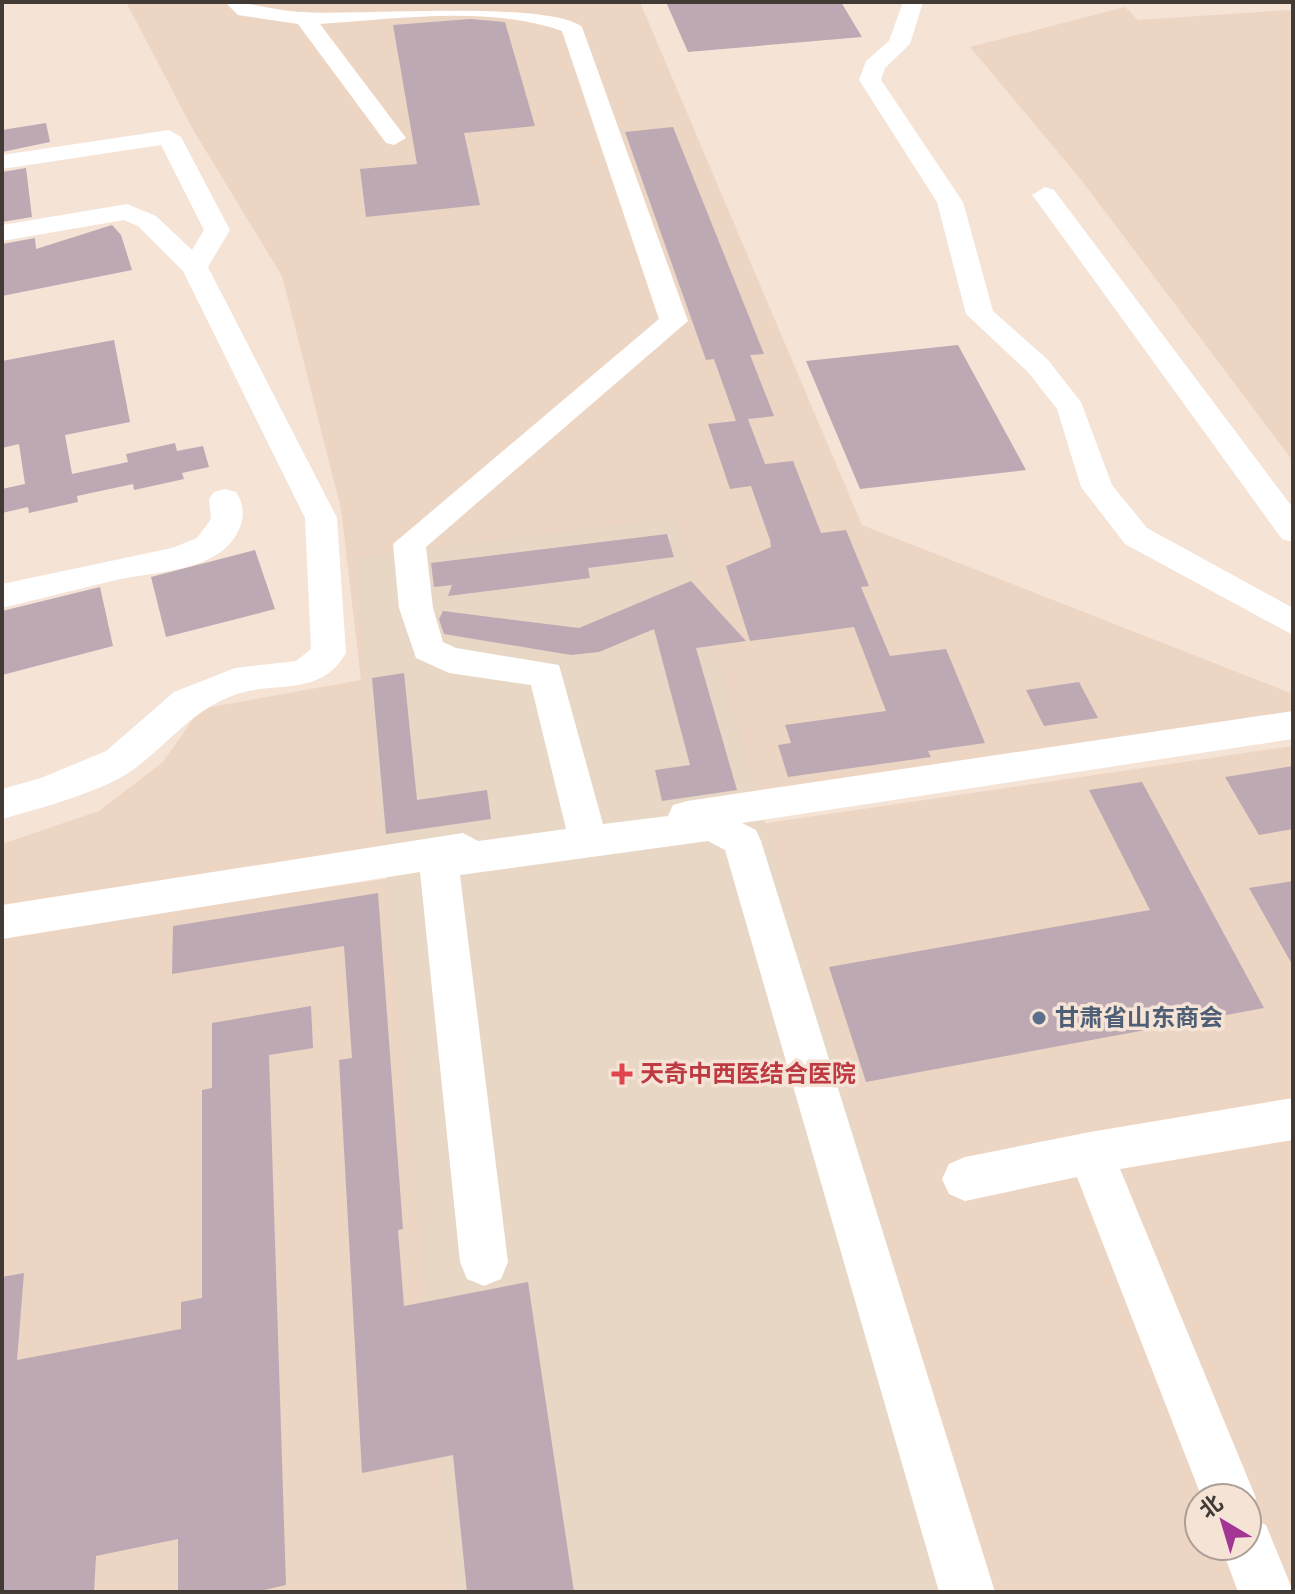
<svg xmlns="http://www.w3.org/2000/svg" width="1295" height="1594" font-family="Roboto,'Noto Sans SC',sans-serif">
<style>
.built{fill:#edd5c3;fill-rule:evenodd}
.medical{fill:#e8d7c5}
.building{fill:#bca9b4}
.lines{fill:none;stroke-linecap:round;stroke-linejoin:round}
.minor{fill:#fff;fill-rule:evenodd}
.service-dot{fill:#5c6f8a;stroke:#f5e3d6;stroke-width:3}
.health-dot{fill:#e0444e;stroke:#f5e3d6;stroke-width:3}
.labels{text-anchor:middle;stroke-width:7;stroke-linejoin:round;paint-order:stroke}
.service-label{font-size:24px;font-weight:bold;fill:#4e5e75;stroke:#f5e3d6;text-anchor:start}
.health-label{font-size:24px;font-weight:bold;fill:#be3a42;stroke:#f5e3d6;text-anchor:start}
</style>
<rect width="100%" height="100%" fill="#f5e3d6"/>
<g class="built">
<path d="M126 2H640L862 525 1293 694V712L2 931V844L99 811 163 762 200 709 361 680 341 509 282 276 192 128Z"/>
<path d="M1125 7 1138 20 1290 10 1293 13V461L1082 181 970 47Z"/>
<path d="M1293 746V1592H2V935ZM1199 1498H1247V1546H1199Z"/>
</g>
<path class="medical" d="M676 517 990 1592H454L355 557Z"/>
<g class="building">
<path d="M666 2H841L862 37 688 52Z"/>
<path d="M470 19 505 22 535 126 464 133 480 205 366 217 360 169 417 164 393 25Z"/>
<path d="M46 123 50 142 2 152V130Z"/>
<path d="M673 127 764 354 750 355 774 416 748 419 765 464 793 461 821 533 846 530 869 586 861 587 890 656 946 649 985 743 928 751 931 757 788 777 778 745 791 743 785 725 886 711 854 627 750 641 726 566 771 547 770 540 751 486 730 489 708 424 736 421 714 359 706 360 625 132Z"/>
<path d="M26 168 32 217 2 222V172Z"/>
<path d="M112 225 121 235 132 270 2 296V244L35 238 36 249Z"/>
<path d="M114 340 130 422 65 435 72 474 128 462 126 454 175 443 177 451 203 446 209 467 182 473 184 479 134 490 133 484 77 496 78 502 29 513 28 507 2 513V489L25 484 19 444 2 448V361Z"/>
<path d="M958 345 1026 470 860 489 806 361Z"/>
<path d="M667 534 674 557 588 568 590 578 448 596 452 585 434 587 431 563Z"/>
<path d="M255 550 275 609 166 637 151 577Z"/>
<path d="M691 581 746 641 696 648 737 790 662 801 655 770 690 765 654 629 599 652 571 655 444 634 439 619 443 611 579 628Z"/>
<path d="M100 587 113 646 2 675V611Z"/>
<path d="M404 673 417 800 487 790 491 819 386 834 372 678Z"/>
<path d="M1079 682 1098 718 1044 726 1026 690Z"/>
<path d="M1293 766V829L1259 835 1225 777Z"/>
<path d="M1142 782 1264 1008 866 1082 829 967 1150 910 1089 790Z"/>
<path d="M1293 881V966L1249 888Z"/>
<path d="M378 893 403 1229 398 1230 404 1306 528 1282 574 1592H467L453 1455 362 1473 339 1060 352 1058 344 946 172 974 173 926Z"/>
<path d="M311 1006 313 1048 269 1055 286 1585 255 1592H178V1539L96 1556 94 1592H2V1277L24 1273 17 1360 181 1329V1302L202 1298V1090L212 1088V1023Z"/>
</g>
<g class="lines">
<g class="minor">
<path d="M225 2C251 2 276 11 303 12 356 16 549 0 582 27L688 321 426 547 433 608 443 642 456 648 559 665 603 824 668 816 673 805 687 801 1293 711V739L742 823 756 830 761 841 995 1592H939L725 850 708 841 460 875 508 1262 501 1279 484 1286 467 1279 460 1262 420 872 2 939V905L463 833 478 841 566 829 531 685 449 673 416 658 399 608 393 544 659 319 562 31C487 5 397 19 320 24L406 138 394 145 386 143 298 24 238 15Z"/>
<path d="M903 2H923L910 44 885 68 881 80 963 202 993 311 1048 360 1081 402 1112 485 1147 528 1293 608V635L1125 544 1081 487 1057 409 1028 372 966 314 937 202 859 80 866 61 889 41Z"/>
<path d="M169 130 181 137 230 230 208 267 337 518 346 653C321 697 277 681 237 694 191 710 171 742 134 769 103 792 40 808 2 819V789L41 778 106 751 174 692 235 668 296 661 311 649 305 518 183 271 138 226 124 220 2 241V225L127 204 156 216 192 250 204 230 161 145 2 169V155Z"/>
<path d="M1045 187 1054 190 1293 508V542L1282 539 1036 200 1032 195Z"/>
<path d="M225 489 236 492C243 502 245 515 240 527 223 572 157 571 116 580 78 589 40 599 2 608V584L172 548 197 538 211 519 209 499 214 492Z"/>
<path d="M1293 1098V1140L1120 1169 1256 1498 1247 1517 1266 1525 1293 1591 1238 1592 1221 1546H1247V1498H1202L1077 1177 965 1201 949 1194 942 1179 949 1164 965 1157 1090 1132Z"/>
</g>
</g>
<circle class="service-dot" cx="1039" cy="1018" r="8"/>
<path class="health-dot" d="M618 1062h8v8h8v8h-8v8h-8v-8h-8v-8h8z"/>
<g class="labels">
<g class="service-label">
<text x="1055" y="1026">甘肃省山东商会</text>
</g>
<g class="health-label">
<text x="640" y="1082">天奇中西医结合医院</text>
</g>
</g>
<rect width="1295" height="1594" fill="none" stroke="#413a35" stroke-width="8"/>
<g transform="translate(1223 1522) rotate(322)"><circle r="38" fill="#f5e3d6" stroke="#ad9f96" stroke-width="2"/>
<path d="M0-6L14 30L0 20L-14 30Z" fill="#a33595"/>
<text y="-12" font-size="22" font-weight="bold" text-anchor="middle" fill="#413a35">北</text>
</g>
</svg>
